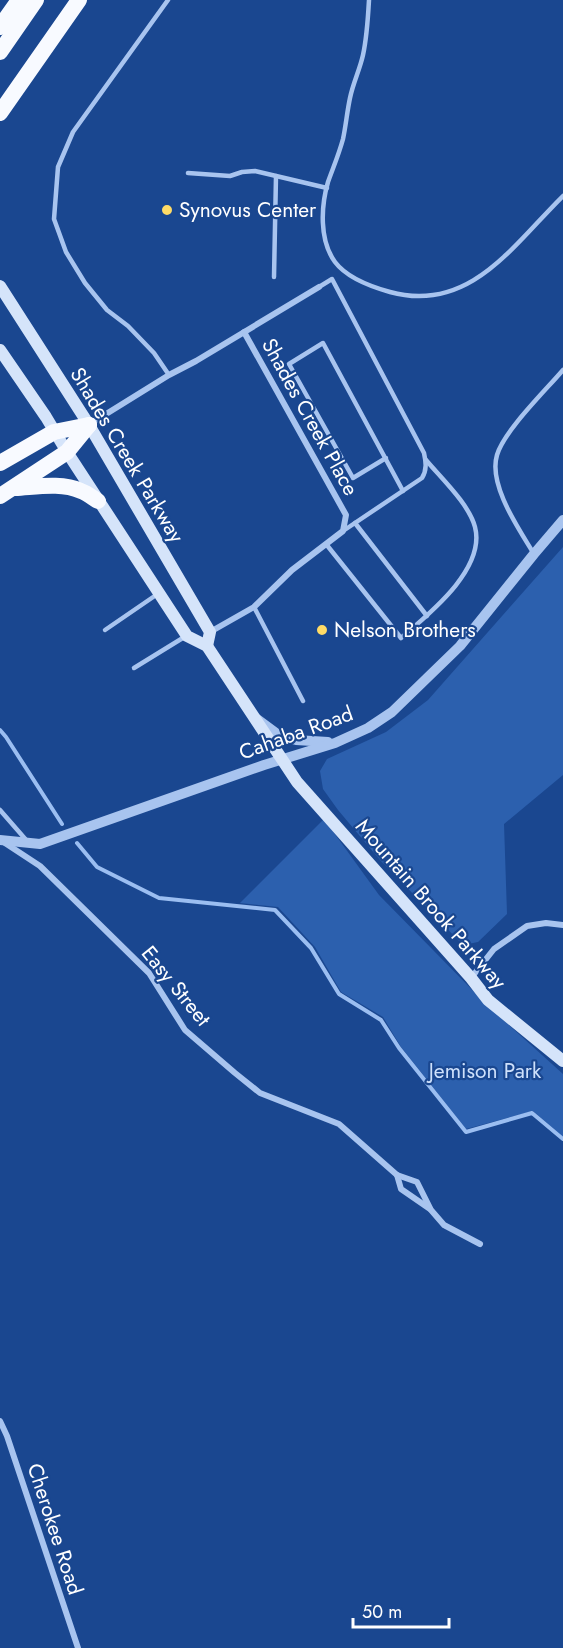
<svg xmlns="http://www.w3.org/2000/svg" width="563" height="1648" font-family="Jost,sans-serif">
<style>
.green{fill:#2c60ae}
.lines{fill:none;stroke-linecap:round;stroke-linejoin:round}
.stream{stroke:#9bbef1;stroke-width:4}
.service{stroke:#a8c4ef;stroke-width:4.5}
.minor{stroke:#a8c4ef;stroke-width:6}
.tertiary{stroke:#a8c4ef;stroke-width:10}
.secondary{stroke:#d5e4fa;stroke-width:12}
.trunk{stroke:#f8faff;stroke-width:16}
.poi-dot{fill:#ffdb66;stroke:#1a4790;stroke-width:2}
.labels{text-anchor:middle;stroke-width:4.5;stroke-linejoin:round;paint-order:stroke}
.poi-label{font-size:21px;fill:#fff;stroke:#1a4790;text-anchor:start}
.street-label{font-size:21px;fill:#fff;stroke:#1a4790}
.park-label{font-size:21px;fill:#cee0fb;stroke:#1a4790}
</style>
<rect width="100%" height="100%" fill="#1a4790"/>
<g class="green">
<path d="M563 547V775L504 824 507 914 478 942 463 945 380 860 338 810 323 789 320 771 327 759 386 732 428 700Z"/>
<path d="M324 819 379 895 488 1006 563 1074V1137L533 1111 466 1129 401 1047 383 1017 341 992 315 947 278 907 240 903Z"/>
</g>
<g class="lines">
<g class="stream">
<path d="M0 730 6 737 62 824"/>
<path d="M77 843 97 867 159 898 275 910 311 948 339 994 381 1020 399 1048 466 1132 532 1113 563 1139"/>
</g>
<g class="service">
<path d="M168 0 73 132 58 167 54 219 66 252 85 283 107 310 128 326 154 353 169 375"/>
<path d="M369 0C368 18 367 37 363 55 360 69 353 83 350 98 347 112 346 125 343 139 339 154 333 168 328 182 321 206 319 240 335 262 347 278 372 287 390 292 470 314 514 244 563 196"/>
<path d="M188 173 230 176 242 172 255 171 327 188"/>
<path d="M274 277 276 176"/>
<path d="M319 287 332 279 424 453C426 462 427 470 422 478L343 531"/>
<path d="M386 458 353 478 289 364 323 343 403 491"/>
<path d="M355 523 427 616"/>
<path d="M326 544 401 638C429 614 486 569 475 527 469 504 441 478 426 460"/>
<path d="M534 554C519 529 488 485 497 455 504 431 545 391 563 370"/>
<path d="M254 607 303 701"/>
<path d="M105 630 159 593"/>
<path d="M134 668 186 636"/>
<path d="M0 810 27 841"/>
</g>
<g class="minor">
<path d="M90 424 169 375 196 361 319 287"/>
<path d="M210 632 254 607 292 570 343 531 346 515 244 332"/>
<path d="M5 843 40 866 149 973 185 1030 235 1073 260 1093 339 1124 397 1175 417 1182 431 1210 444 1225 480 1244"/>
<path d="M471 978 494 949 527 926 546 923 563 925"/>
<path d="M397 1175 401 1189 430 1209"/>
<path d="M0 1421 7 1436 78 1648"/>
</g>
<g class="tertiary">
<path d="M257 719 280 736 296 740 328 742"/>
<path d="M0 840 40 844 264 765 335 743 368 728 392 712 460 646 534 554 563 520"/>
</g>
<g class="secondary">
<path d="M0 286 89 425 210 632 207 646"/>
<path d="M0 350 46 417 67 452 187 636 207 646 297 782 471 978 488 1000 563 1061"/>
</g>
<g class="trunk">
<path d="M0 27 19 0"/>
<path d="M0 52 36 0"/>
<path d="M0 113 79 0"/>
<path d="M0 463 54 432 89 425"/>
<path d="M15 488C36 487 61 482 81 491 87 493 93 498 98 501"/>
<path d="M0 496 67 452 89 425"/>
</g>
</g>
<g class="poi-dot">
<circle cx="167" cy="210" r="6"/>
<circle cx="322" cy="630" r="6"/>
</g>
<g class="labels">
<g class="poi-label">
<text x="179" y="217">Synovus Center</text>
<text x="334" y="637">Nelson Brothers</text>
</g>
<g class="street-label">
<text transform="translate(310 417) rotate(61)" y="7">Shades Creek Place</text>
<text transform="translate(127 455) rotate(59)" y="7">Shades Creek Parkway</text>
<text transform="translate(296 733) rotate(-20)" y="7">Cahaba Road</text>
<text transform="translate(431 904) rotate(49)" y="7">Mountain Brook Parkway</text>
<text transform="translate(176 986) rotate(51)" y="7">Easy Street</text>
<text transform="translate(55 1529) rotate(72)" y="7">Cherokee Road</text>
</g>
<g class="park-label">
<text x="485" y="1078">Jemison Park</text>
</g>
</g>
<path d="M353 1618v9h96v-9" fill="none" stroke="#ffffff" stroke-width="3"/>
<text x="362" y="1618" font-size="18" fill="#ffffff" stroke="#1a4790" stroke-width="4.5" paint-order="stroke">50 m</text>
</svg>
